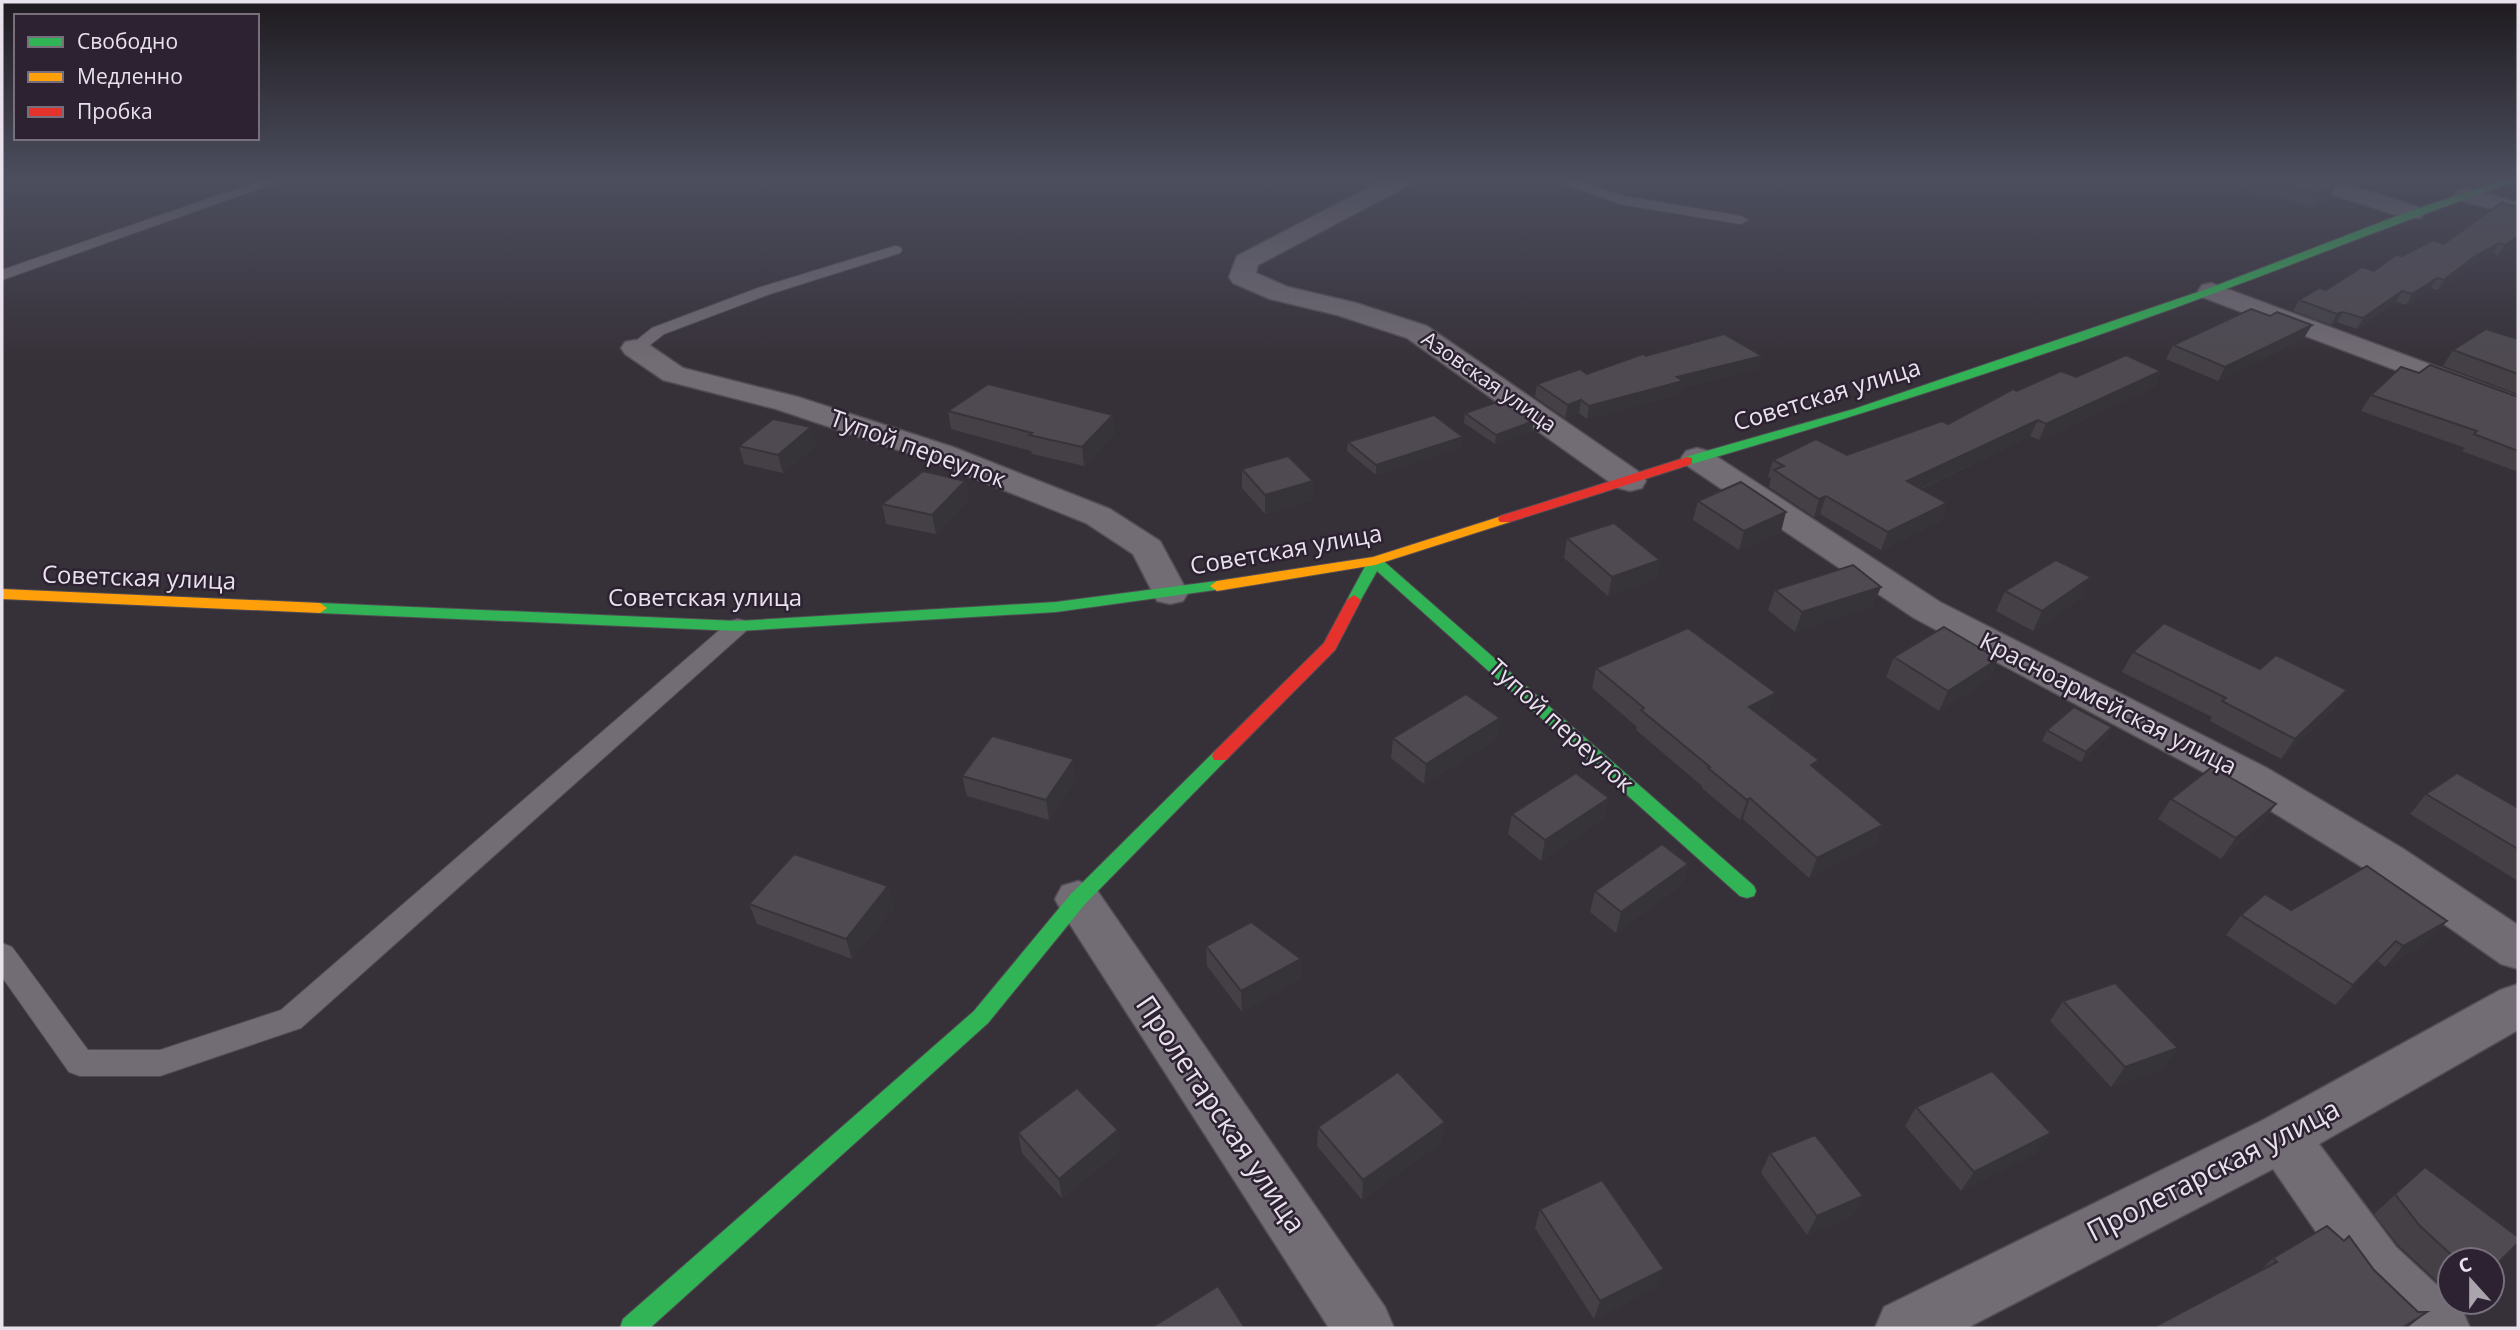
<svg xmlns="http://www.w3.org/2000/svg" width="2520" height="1330" font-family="'Open Sans',sans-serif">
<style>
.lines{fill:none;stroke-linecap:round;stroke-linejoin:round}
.lane-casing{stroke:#524d54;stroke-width:2}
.street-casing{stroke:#524d54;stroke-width:3}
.fast-casing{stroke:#524d54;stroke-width:2}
.slow-casing{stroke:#524d54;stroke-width:2}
.jam-casing{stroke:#524d54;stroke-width:2}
.lane{fill:#726c74;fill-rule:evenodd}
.street{fill:#726c74;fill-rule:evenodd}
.fast{fill:#30b455;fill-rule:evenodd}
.slow{fill:#ff9f0a;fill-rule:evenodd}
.jam{fill:#e5322d;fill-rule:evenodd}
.wall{fill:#444046}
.shaded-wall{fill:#373439}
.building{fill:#4f4a51;stroke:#373439;stroke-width:2}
.labels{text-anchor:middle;stroke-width:5;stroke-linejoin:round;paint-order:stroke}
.far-street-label{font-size:21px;fill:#e9e2ec;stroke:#2c2231}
.street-label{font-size:24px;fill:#e9e2ec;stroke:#2c2231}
.near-street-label{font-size:28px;fill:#e9e2ec;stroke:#2c2231}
</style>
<rect width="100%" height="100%" fill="#363038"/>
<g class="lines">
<g class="lane-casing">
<g id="lane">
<path d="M268 178H289L2 280V270Z"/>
<path d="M1550 178H1571L1623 196 1741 216 1748 220 1741 224 1620 204Z"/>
<path d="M895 246 900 247 902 250 900 253 770 294 664 334 641 352H629L627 348 652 328 758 288Z"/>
<path d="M738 619 746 621 749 626 746 631 301 1028 160 1076H80L69 1072 2 977V943L12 947 88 1050H160L281 1010 730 621Z"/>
</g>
</g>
<g class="street-casing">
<g id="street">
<path d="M1387 178H1416L1413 183 1258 265 1256 273 1288 287 1356 303 1427 326 1642 474 1646 481 1642 488 1630 491 1618 488 1407 338 1337 315 1270 299 1233 283 1229 277 1237 256Z"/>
<path d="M2294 178H2329L2421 208 2425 213 2421 218H2405L2297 183Z"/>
<path d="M2466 188 2518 202V216L2458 200 2454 195 2458 190Z"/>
<path d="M2211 283 2518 397V416L2202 297 2198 291 2202 285Z"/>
<path d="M635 340 645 342 683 368 798 397 953 447 1110 509 1160 541 1188 593 1183 601 1170 604 1157 601 1133 554 1086 523 931 461 776 409 663 380 625 354 621 348 625 342Z"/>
<path d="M1697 448 1708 451 1940 602 2267 768 2402 848 2518 925V969L2501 964 2370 872 2237 790 1914 618 1686 465 1681 458 1686 451Z"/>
<path d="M1078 881 1094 886 1385 1307 1394 1328H1329L1062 912 1055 899 1062 886Z"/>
<path d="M2518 984V1030L2319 1144 2396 1247 2450 1297V1302H2456L2461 1307 2470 1328H2397L2354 1287 2273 1169 1967 1328H1875L1884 1307 2263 1120 2500 990Z"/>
</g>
</g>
<g class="fast-casing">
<g id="fast">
<path d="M2508 178H2518V181C2416 215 2316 256 2215 293 2043 357 1868 413 1692 464L1687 465 1680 461 1682 458 1854 409 2207 289 2410 211Z"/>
<path d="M1375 557 1380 558 1754 886 1756 891 1754 896 1747 898 1740 896 1377 571 1359 603H1349L1347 600 1368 561Z"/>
<path d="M1217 581 1224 586 1222 589 1056 612 738 631 320 613 313 608 320 603 738 621 1056 602Z"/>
<path d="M1220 750 1226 752 1228 756 1226 760 1085 904 988 1023 650 1328H620L623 1319 974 1011 1071 894 1214 752Z"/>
</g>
</g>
<g class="slow-casing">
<g id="slow">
<path d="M1505 515 1512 519 1510 522 1375 565 1217 591 1210 586 1217 581 1373 557Z"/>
<path d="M2 589 320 603 327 608 320 613 2 599Z"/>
</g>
</g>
<g class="jam-casing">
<g id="jam">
<path d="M1687 457 1692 458V464L1510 522H1500L1498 519 1500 516Z"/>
<path d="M1354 595 1361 600 1335 650 1226 760H1214L1212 756 1214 752 1324 643 1347 600Z"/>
</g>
</g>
<use href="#lane" class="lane"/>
<use href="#street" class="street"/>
<use href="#fast" class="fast"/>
<use href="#slow" class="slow"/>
<use href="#jam" class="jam"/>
</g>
<g class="wall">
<path d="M2251 178H2323L2330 196 2312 208 2246 189Z"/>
<path d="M2338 178H2373L2364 182 2356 179 2351 182Z"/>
<path d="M2518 207V241L2498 255 2493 253 2467 267 2438 290 2431 288 2406 305 2396 302 2357 329 2337 322 2331 325 2293 311 2299 300 2374 271 2402 256 2443 244Z"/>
<path d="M2304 338 2218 381 2166 359 2173 345Z"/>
<path d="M2518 339V394L2443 366 2453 350Z"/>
<path d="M1646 356 1759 368 1681 388 1680 394 1587 419 1579 413 1565 418 1535 397 1537 384 1587 374Z"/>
<path d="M2161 371 2154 387 2039 440 2030 436 1921 489 1947 503 1941 520 1881 550 1820 514 1814 517 1769 487 1771 478 1768 477 1773 460 1847 455 1948 424 2017 391 2076 377Z"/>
<path d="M2419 373 2518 397V472L2462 451 2465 448 2361 411 2371 395Z"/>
<path d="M948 411 1115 433 1084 466 1032 454 1031 451 951 429Z"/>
<path d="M1465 413 1534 421 1532 430 1495 444 1464 423Z"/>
<path d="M1348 442 1462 446 1376 475 1347 451Z"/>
<path d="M739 446H816L783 473 744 464Z"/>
<path d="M1242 469 1313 481 1312 500 1265 514 1242 488Z"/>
<path d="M965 481 968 500 936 534 886 524 882 504Z"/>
<path d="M1698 501 1781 532 1739 550 1693 520Z"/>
<path d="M1567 538 1660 560 1656 579 1608 596 1564 558Z"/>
<path d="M1775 590 1873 606 1795 632 1768 610Z"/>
<path d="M2005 591 2082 597 2033 631 1996 611Z"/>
<path d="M2133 652 2333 710 2281 759 2210 721 2212 717 2122 672Z"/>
<path d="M1894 657 1998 659 1989 679 1939 711 1886 677Z"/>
<path d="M1596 668 1769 713 1762 717 1816 768 1883 825 1874 845 1809 878 1743 819 1740 820 1702 788V786L1636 730 1637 727 1592 688Z"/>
<path d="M1500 718 1497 739 1424 784 1391 758 1393 738Z"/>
<path d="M2112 727 2106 737 2081 762 2042 741 2047 730Z"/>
<path d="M962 776 1076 779 1049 820 967 796Z"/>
<path d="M2426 794 2518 808V881L2410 814Z"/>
<path d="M2171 799 2276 804 2261 824 2221 859 2158 819Z"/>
<path d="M1512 814 1604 818 1541 861 1508 834Z"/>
<path d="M1688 864 1682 884 1616 933 1590 912 1595 891Z"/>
<path d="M888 886 894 907 852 959 757 924 749 904Z"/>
<path d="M2291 910 2447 921 2428 941 2385 967 2378 961 2335 1005 2226 935 2241 915Z"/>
<path d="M1206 946 1301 959 1300 979 1242 1012 1207 966Z"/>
<path d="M2063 1001 2178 1048 2163 1068 2111 1087 2050 1021Z"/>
<path d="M1916 1107 2037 1152 1961 1191 1905 1126Z"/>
<path d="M1445 1122 1441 1142 1362 1200 1317 1146 1318 1127Z"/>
<path d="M1118 1130 1120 1150 1062 1198 1022 1153 1018 1133Z"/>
<path d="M1770 1153 1863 1196 1852 1215 1807 1235 1761 1173Z"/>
<path d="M2425 1167 2492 1260H2450V1293L2398 1245 2374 1214Z"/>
<path d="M1540 1209 1656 1287 1594 1319 1535 1228Z"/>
<path d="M2273 1258 2407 1328 2261 1270Z"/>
</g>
<g class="shaded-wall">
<path d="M2 178H25L2 184Z"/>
<path d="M2337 183 2330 196 2312 208 2319 194Z"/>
<path d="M2518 236V241L2498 255 2505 245Z"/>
<path d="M2499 243 2493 253 2467 267 2438 290 2444 280 2474 257Z"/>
<path d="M2437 278 2431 288 2406 305 2412 294Z"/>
<path d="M2402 291 2396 302 2357 329 2363 318Z"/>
<path d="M2343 312 2337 322 2331 325 2337 314Z"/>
<path d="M2312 325 2304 338 2218 381 2225 367Z"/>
<path d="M1762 356 1759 368 1681 388 1680 394 1587 419 1589 406 1677 377Z"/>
<path d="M2161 371 2154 387 2039 440 2046 424Z"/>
<path d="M1581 400 1579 413 1565 418 1568 405Z"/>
<path d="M1113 415 1115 433 1084 466 1082 447Z"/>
<path d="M2038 420 2030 436 1901 498 1907 481Z"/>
<path d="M1534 421 1532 430 1495 444 1496 435Z"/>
<path d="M811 427 816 446 783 473 778 455Z"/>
<path d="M1463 437 1462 446 1376 475V465Z"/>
<path d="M965 481 968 500 936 534 932 515Z"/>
<path d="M1313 481 1312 500 1265 514V495Z"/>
<path d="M1826 496 1820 514 1814 517 1819 499Z"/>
<path d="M1947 503 1941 520 1881 550 1888 532Z"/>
<path d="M1786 512 1781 532 1739 550 1744 531Z"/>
<path d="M1660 560 1656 579 1608 596 1612 577Z"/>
<path d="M2091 577 2082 597 2033 631 2042 611Z"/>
<path d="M1881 587 1873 606 1795 632 1802 612Z"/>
<path d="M1998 659 1989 679 1939 711 1948 691Z"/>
<path d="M2347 690 2333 710 2281 759 2295 739Z"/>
<path d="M1776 693 1769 713 1742 727 1749 707Z"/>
<path d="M1500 718 1497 739 1424 784 1426 764Z"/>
<path d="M2112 727 2106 737 2081 762 2086 752Z"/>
<path d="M1074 759 1076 779 1049 820 1046 800Z"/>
<path d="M1819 760 1811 781V765Z"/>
<path d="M1609 798 1604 818 1541 861 1545 840Z"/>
<path d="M1750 798 1743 819 1740 820 1747 800Z"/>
<path d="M2276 804 2261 824 2221 859 2236 838Z"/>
<path d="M1883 825 1874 845 1809 878 1817 858Z"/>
<path d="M1688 864 1682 884 1616 933 1621 912Z"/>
<path d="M888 886 894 907 852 959 846 939Z"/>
<path d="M2447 921 2428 941 2385 967 2403 946Z"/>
<path d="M2396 941 2378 961 2335 1005 2353 985Z"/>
<path d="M1301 959 1300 979 1242 1012 1241 991Z"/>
<path d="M2178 1048 2163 1068 2111 1087 2125 1067Z"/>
<path d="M1445 1122 1441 1142 1362 1200 1363 1180Z"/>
<path d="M1118 1130 1120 1150 1062 1198 1059 1179Z"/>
<path d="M2051 1133 2037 1152 1961 1191 1974 1172Z"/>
<path d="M1863 1196 1852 1215 1807 1235 1817 1216Z"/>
<path d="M1664 1269 1656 1287 1594 1319 1600 1301Z"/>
<path d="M2427 1312 2407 1328H2402Z"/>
</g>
<g class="building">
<path d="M2263 178H2323L2337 183 2319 194Z"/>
<path d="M2501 203 2518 207V236L2505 245 2499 243 2474 257 2444 280 2437 278 2412 294 2402 291 2363 318 2343 312 2337 314 2299 300 2319 288 2326 290 2362 267 2374 271 2396 255 2402 256 2433 240 2443 244Z"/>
<path d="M2251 309 2270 316 2277 312 2312 325 2225 367 2173 345Z"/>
<path d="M2486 329 2518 339V374L2453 350Z"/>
<path d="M1724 334 1762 356 1677 377 1683 381 1589 406 1581 400 1568 405 1537 384 1580 369 1587 374 1643 354 1646 356Z"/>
<path d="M2126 355 2161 371 2046 424 2038 420 1907 481 1947 503 1888 532 1826 496 1819 499 1774 470 1784 466 1773 460 1816 439 1847 455 1942 421 1948 424 2013 389 2017 391 2061 371 2076 377Z"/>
<path d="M2430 365 2518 397V451L2474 434 2477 431 2371 395 2401 367 2419 373Z"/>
<path d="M988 384 1113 415 1082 447 1029 435 1032 433 948 411Z"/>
<path d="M1503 400 1534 421 1496 435 1465 413Z"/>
<path d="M1434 415 1463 437 1376 465 1348 442Z"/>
<path d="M773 419 811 427 778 455 739 446Z"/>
<path d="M1288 456 1313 481 1265 495 1242 469Z"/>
<path d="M923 471 965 481 932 515 882 504Z"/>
<path d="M1741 482 1786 512 1744 531 1698 501Z"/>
<path d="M1614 523 1660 560 1612 577 1567 538Z"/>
<path d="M2056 560 2091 577 2042 611 2005 591Z"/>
<path d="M1853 565 1881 587 1802 612 1775 590Z"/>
<path d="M2164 623 2260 669 2276 655 2347 690 2295 739 2222 701 2226 698 2133 652Z"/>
<path d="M1944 627 1998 659 1948 691 1894 657Z"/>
<path d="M1688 628 1776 693 1749 707 1819 760 1811 765 1883 825 1817 858 1750 798 1747 800 1708 768 1710 767 1641 710 1644 708 1596 668Z"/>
<path d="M1466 694 1500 718 1426 764 1393 738Z"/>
<path d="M2074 707 2112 727 2086 752 2047 730Z"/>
<path d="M992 736 1074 759 1046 800 962 776Z"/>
<path d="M2212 767 2276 804 2236 838 2171 799Z"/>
<path d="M1576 773 1609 798 1545 840 1512 814Z"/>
<path d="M2457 773 2518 808V849L2426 794Z"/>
<path d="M1662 844 1688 864 1621 912 1595 891Z"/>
<path d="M794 854 888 886 846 939 749 904Z"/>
<path d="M2367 866 2447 921 2403 946 2396 941 2353 985 2241 915 2265 894 2291 910Z"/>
<path d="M1251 922 1301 959 1241 991 1206 946Z"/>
<path d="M2115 983 2178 1048 2125 1067 2063 1001Z"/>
<path d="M1992 1071 2051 1133 1974 1172 1916 1107Z"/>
<path d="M1398 1072 1445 1122 1363 1180 1318 1127Z"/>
<path d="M1077 1088 1118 1130 1059 1179 1018 1133Z"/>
<path d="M1815 1135 1863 1196 1817 1216 1770 1153Z"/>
<path d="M2425 1167 2518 1237V1243L2492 1269V1260H2457L2420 1226 2395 1194Z"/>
<path d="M1602 1180 1664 1269 1600 1301 1540 1209Z"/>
<path d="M2327 1226 2344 1241 2349 1236 2374 1270 2418 1312H2427L2402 1328H2152L2277 1262 2273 1258Z"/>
<path d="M1218 1286 1245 1328H1151Z"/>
</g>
<linearGradient id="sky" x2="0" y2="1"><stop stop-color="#1e1a1f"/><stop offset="0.49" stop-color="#4c4e5e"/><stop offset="1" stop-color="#4c4e5e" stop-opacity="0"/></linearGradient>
<rect width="2520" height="364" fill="url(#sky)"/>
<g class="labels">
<g class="far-street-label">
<text transform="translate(1489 382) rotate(35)" y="7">Азовская улица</text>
</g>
<g class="street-label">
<text transform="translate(1827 395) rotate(-17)" y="8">Советская улица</text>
<text transform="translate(918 449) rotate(20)" y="8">Тупой переулок</text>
<text transform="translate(1286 550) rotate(-10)" y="8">Советская улица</text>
<text transform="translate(139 578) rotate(2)" y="8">Советская улица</text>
<text x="705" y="606">Советская улица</text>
<text transform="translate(2108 704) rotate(27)" y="8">Красноармейская улица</text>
<text transform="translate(1561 726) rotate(42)" y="8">Тупой переулок</text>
</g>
<g class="near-street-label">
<text transform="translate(1221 1114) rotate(56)" y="10">Пролетарская улица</text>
<text transform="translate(2213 1170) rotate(-27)" y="10">Пролетарская улица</text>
</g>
</g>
<rect width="2520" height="1330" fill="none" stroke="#e9e2ec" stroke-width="7"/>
<rect x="14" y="14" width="245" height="126" fill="#2c2231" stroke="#786f7c" stroke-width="2"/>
<rect x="28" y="37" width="35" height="10" fill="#30b455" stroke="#786f7c" stroke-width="2"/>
<text x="77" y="49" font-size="21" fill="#e9e2ec">Свободно</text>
<rect x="28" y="72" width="35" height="10" fill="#ff9f0a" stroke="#786f7c" stroke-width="2"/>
<text x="77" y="84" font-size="21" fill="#e9e2ec">Медленно</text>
<rect x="28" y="107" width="35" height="10" fill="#e5322d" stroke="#786f7c" stroke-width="2"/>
<text x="77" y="119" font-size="21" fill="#e9e2ec">Пробка</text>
<g transform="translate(2471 1281) rotate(339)"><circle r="33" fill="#2c2231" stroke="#786f7c" stroke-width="2"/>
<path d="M0-5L12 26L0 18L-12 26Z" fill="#aaa4ad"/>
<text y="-10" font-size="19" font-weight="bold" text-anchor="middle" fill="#e9e2ec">С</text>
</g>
</svg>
